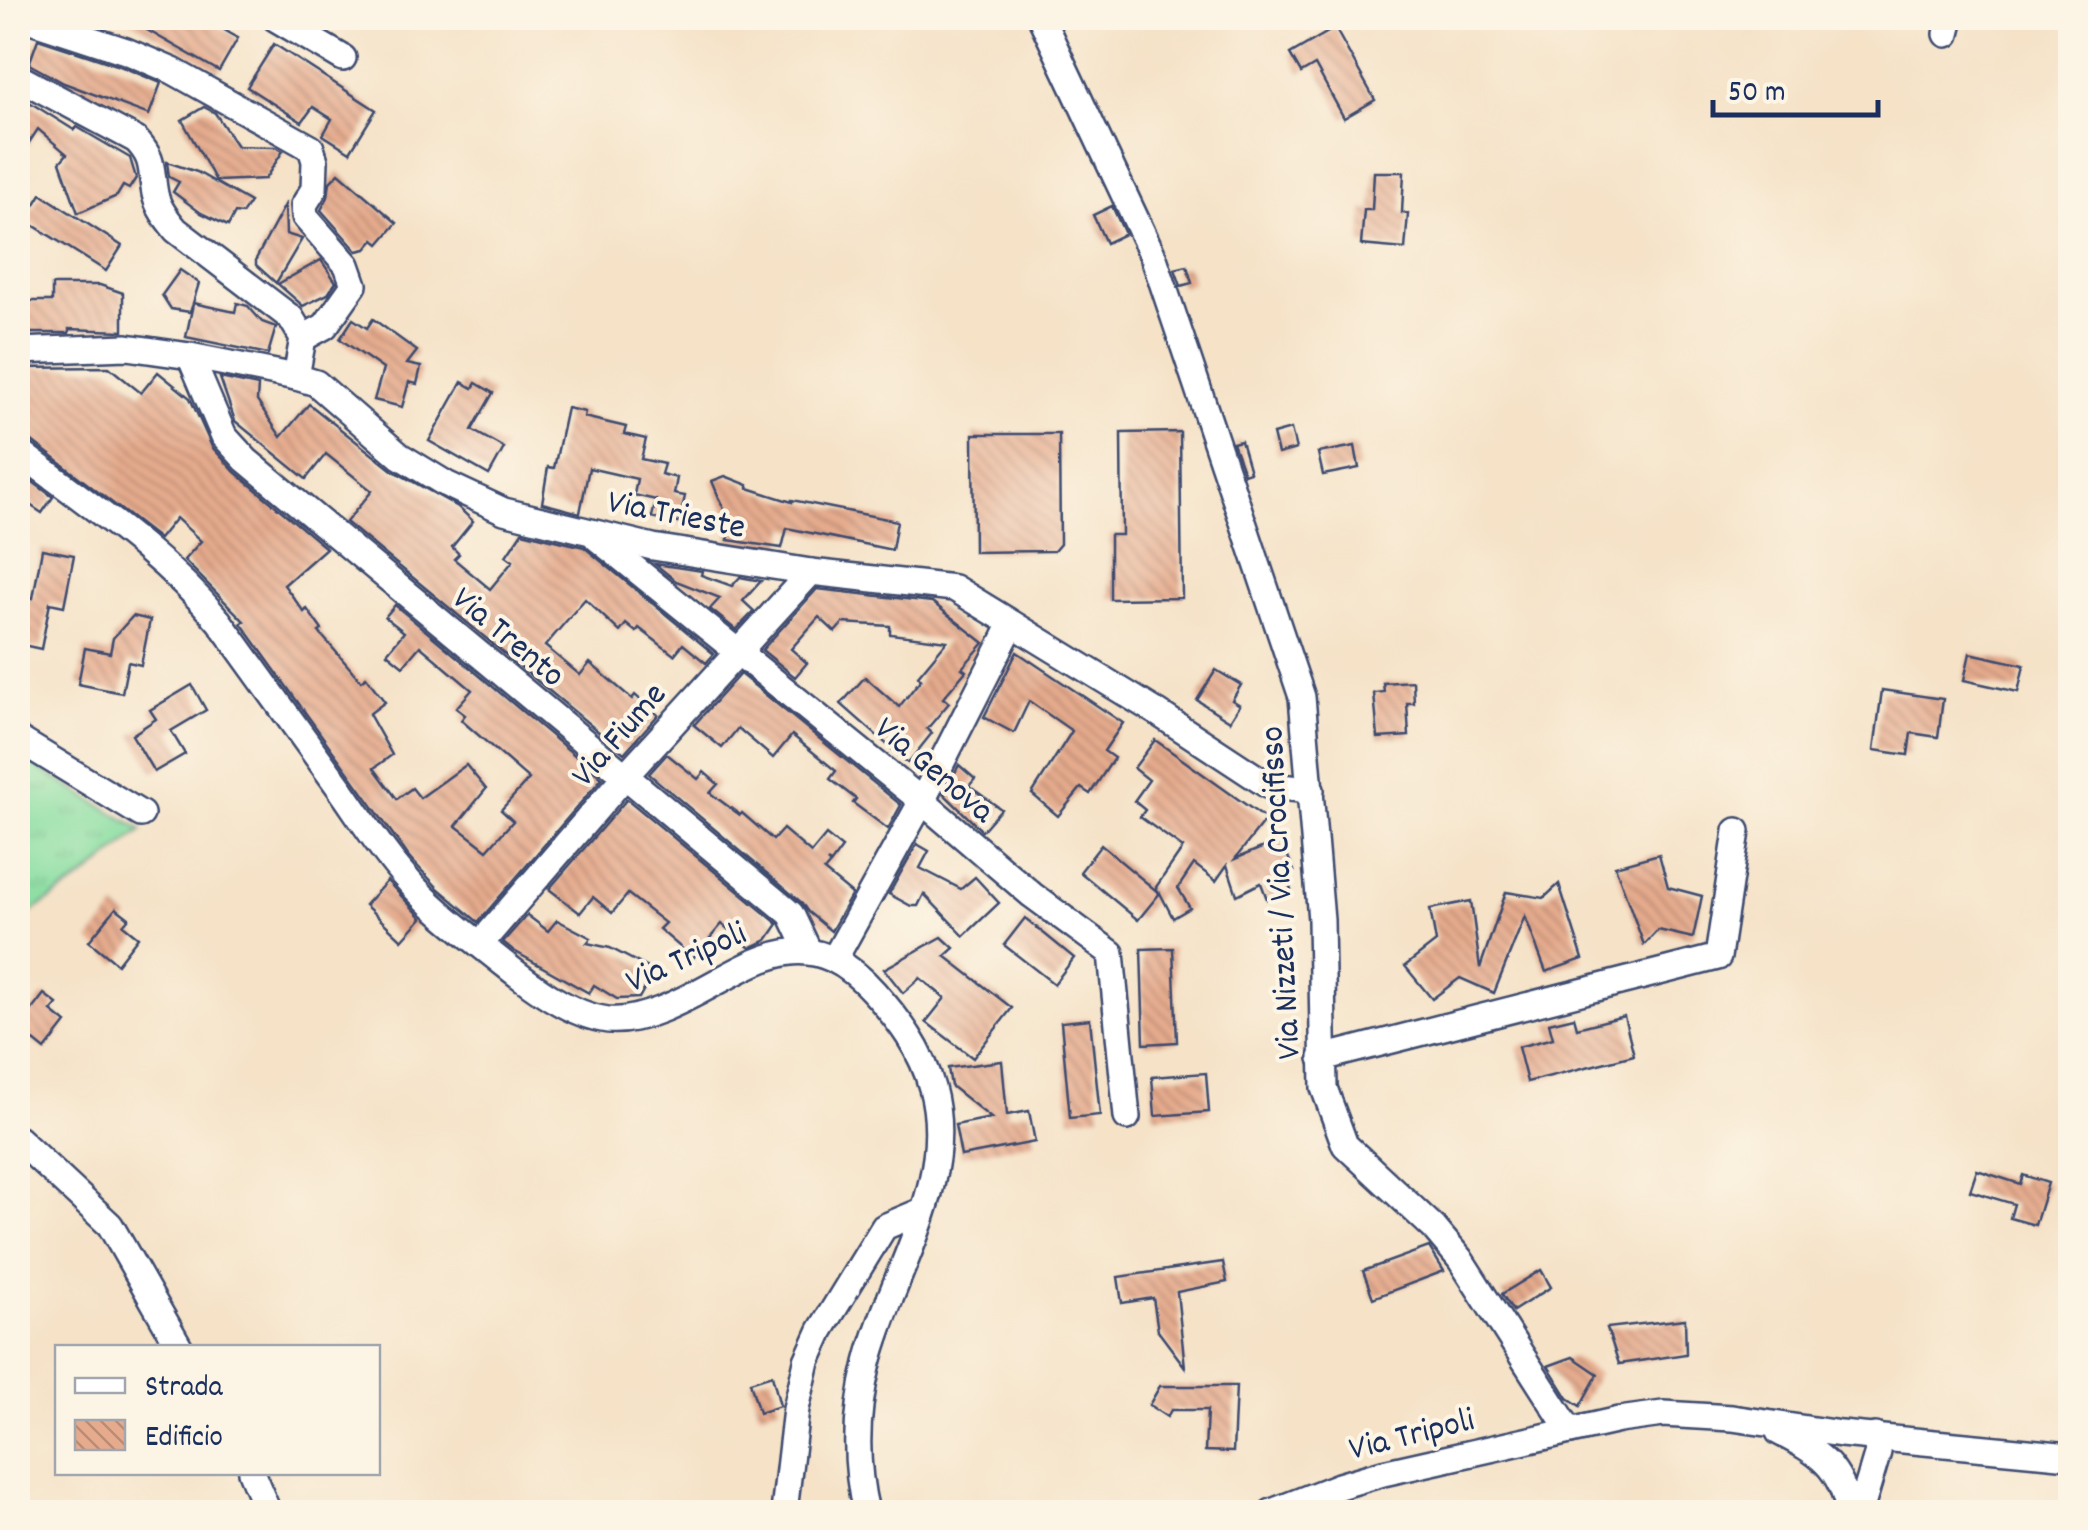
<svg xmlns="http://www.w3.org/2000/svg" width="2088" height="1530" font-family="Dekko,sans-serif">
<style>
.grass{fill:url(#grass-tufts);stroke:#528680;stroke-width:2.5}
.building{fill:url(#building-back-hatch)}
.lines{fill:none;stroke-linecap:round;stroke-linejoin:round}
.minor-casing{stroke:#3c4a6e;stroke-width:30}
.minor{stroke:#fff;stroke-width:25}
.labels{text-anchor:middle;stroke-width:8;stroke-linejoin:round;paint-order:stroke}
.street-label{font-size:35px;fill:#1b2f5e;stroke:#fcf5e5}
</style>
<defs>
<pattern id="grass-tufts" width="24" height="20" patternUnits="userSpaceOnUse" patternTransform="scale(2.5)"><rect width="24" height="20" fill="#88dea1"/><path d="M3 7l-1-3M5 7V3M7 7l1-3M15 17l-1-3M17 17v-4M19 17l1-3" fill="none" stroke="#75bf8d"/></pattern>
<pattern id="building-back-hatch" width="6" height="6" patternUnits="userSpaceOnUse" patternTransform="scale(2.5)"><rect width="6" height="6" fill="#e6ab8d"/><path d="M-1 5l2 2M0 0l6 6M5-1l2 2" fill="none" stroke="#ba8c76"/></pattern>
</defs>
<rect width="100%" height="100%" fill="#fcf5e5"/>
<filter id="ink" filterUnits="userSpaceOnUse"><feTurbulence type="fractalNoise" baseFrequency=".01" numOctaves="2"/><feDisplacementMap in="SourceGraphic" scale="20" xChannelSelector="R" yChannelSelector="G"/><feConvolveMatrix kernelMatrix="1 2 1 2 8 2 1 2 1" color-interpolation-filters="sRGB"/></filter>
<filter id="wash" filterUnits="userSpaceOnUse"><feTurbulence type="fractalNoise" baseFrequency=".0048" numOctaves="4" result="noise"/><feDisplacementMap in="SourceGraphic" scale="40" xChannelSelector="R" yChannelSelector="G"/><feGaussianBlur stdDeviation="2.25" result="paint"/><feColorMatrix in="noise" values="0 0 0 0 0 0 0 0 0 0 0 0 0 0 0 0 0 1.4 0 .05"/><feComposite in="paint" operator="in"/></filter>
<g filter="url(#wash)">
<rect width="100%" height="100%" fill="#f5e2c7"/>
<path class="grass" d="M18 756 142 830 89 874 18 921Z"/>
<g id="blocks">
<g class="building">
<path d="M126 18H204L238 38 219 71Z"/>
<path d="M1335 28 1375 100 1344 118 1315 65 1301 73 1290 54Z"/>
<path d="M38 39 120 66 161 83 149 115 64 83 29 64Z"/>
<path d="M274 44 376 110 350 152 323 135 332 119 313 107 302 122 247 87Z"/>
<path d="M18 95 74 130 77 127 130 158 136 178 129 189 123 186 117 196 78 213 60 162 67 154 38 129 18 159Z"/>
<path d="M204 107 215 113 237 146 275 147 283 151 265 179 216 181 182 120Z"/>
<path d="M167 162 197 172 250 202 242 214 235 213 228 226 201 213 173 192 179 182 169 177Z"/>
<path d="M1374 172H1404L1402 213 1408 214 1405 249 1361 245 1364 210H1372Z"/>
<path d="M339 173 397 223 379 244 374 240 366 249 357 251 321 210 328 197 330 182Z"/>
<path d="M41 194 122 246 106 271 25 220Z"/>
<path d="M285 205 286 234 302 239 276 283 256 265V259Z"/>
<path d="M1112 206 1125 234 1106 243 1093 215Z"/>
<path d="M321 260 336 282 328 294 303 306 278 284Z"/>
<path d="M1187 266 1192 283 1181 286 1175 269Z"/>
<path d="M180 270 199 283 193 303 235 312 237 303 248 306 262 322 276 327 268 354 186 337 193 304 190 312 171 309 162 295Z"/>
<path d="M52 285H100L123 293V331L69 329V333H18V301H52Z"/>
<path d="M353 319 367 328 373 319 417 351 407 364 421 367 417 384 409 382 402 407 374 400 383 369 340 339Z"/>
<path d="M109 367 141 393 158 372 190 398 212 447 235 472 326 548 284 585 304 612 307 609 322 630 319 632 361 681 366 677 385 702 369 714 392 755 374 768 397 799 412 788 420 798 466 765 486 789 456 826 487 850 513 821 501 810 529 779 461 720 465 715 456 708 472 690 420 646 403 666 387 653 404 632 385 617 395 605 602 778 478 922 439 889 409 857 241 623 244 621 184 560 201 541 176 518 159 539 28 438 18 435V368Z"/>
<path d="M220 378 258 386 257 401 281 437 309 404 392 470 458 507 473 521 452 547 459 554 454 559 490 589 513 561 506 556 522 532 584 547 714 654 706 663 683 644 674 655 639 628 636 632 626 624 620 632 585 599 545 646 580 675 590 663 632 699 635 695 658 715 624 753 346 522 372 491 326 454 306 479 235 421Z"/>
<path d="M462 382 473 388 476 383 493 393 472 430 504 448 489 475 429 441Z"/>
<path d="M567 408 585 412 584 417 626 427 624 434 646 439 641 459 664 464 661 474 677 478 674 494 685 496 679 523 652 517 656 500 634 495 637 479 589 468 580 513 542 503 548 467 554 468Z"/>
<path d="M1291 429 1296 449 1278 454 1273 434Z"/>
<path d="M1180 432 1182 598 1110 599V535H1122L1121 433Z"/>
<path d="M973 434H1059L1060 544 1054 551 974 552Z"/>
<path d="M1241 441 1250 472 1244 474 1233 443Z"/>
<path d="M1355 446 1359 468 1323 475 1318 453Z"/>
<path d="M18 471 53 497 42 513 18 497Z"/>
<path d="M725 476 748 485V488L792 502V500L897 521 892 550 787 528 782 548 728 540 731 526 712 481Z"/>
<path d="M42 549 74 555 64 606 50 603 41 649 18 644V596L33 598Z"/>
<path d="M655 564 702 571 701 575 732 586 740 577 761 581 743 601 754 611 736 630 710 609 720 598 676 581Z"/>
<path d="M817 589 932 602 984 643 962 668 966 671 943 698 949 703 927 729 932 733 908 763 841 704 865 677 899 707 921 679 918 676 947 641 890 634V626L843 623 835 632 819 617 791 649 807 663 795 677 762 650Z"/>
<path d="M133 616 150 620 141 665 128 662 122 693 78 684 85 648 110 653 113 638Z"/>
<path d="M1017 652 1123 723 1104 751 1114 758 1090 794 1081 788 1058 816 1032 794 1072 731 1029 701 1014 733 984 717Z"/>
<path d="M1970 653 2024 665 2018 692 1964 680Z"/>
<path d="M1216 670 1241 685 1232 700 1240 705 1230 721 1197 700Z"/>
<path d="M740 674 901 805 888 829 853 803 856 799 830 779 836 771 792 735 773 758 738 728 722 748 694 725Z"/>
<path d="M1413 681 1414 703H1407L1409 736 1378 738 1374 693 1384 692 1383 683Z"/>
<path d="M192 685 206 710 171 731 185 754 154 772 132 735 156 719 150 710Z"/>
<path d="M1882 690 1943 699 1938 737 1911 733 1908 755 1874 750Z"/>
<path d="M1155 740 1266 819 1235 859 1281 840 1294 871 1285 874 1291 889 1267 899 1261 883 1237 895 1227 865 1216 881 1194 864 1178 888 1190 908 1173 918 1160 893 1138 920 1080 872 1101 845 1159 893 1156 887 1183 848 1140 817 1145 810 1134 801 1149 780 1134 768Z"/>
<path d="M667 754 698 779 704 772 718 784 710 793 740 815 742 813 773 840 783 829 811 853 826 835 842 848 831 863 827 861 830 864 824 871 852 894 831 931 808 912 801 902 649 774Z"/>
<path d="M959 765 975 779 969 786 1001 809 982 831 944 794Z"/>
<path d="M627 799 778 924 767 940 750 948 722 924 693 958 659 929 665 923 628 894 612 913 593 897 580 913 549 889Z"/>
<path d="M917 844 929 851 920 868 961 889 975 877 999 903 964 936 924 894 918 906H911L889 894Z"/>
<path d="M1659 854 1668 887 1702 896 1693 938 1658 930 1644 945 1615 866Z"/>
<path d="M387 881 422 918 402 940 365 905Z"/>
<path d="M1559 884 1583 959 1546 972 1525 916 1494 993 1460 978 1432 999 1405 966 1436 942 1430 909 1471 901 1480 968 1506 892 1544 898Z"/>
<path d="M116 908 129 918 123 925 138 937 117 964 89 941Z"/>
<path d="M527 915 548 931 557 920 591 938 587 943 610 948 654 971 639 998 617 999 594 985 589 993 514 951 503 942Z"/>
<path d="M1025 918 1074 958 1054 984 1004 945Z"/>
<path d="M942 937 954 948 945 956 1012 1008 973 1058 926 1022 945 998 920 978 903 993 884 969Z"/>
<path d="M1173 948 1177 1042 1144 1044 1141 949Z"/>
<path d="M44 994 57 1004 51 1011 66 1023 45 1050 18 1028Z"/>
<path d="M1624 1016 1634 1055 1527 1082 1518 1047 1553 1038 1549 1023 1574 1017 1577 1028Z"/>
<path d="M1090 1019 1100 1115 1070 1118 1061 1022Z"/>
<path d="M1002 1061 1007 1115 1029 1111 1035 1142 961 1156 955 1125 991 1118 951 1086 948 1068Z"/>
<path d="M1206 1073 1209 1112 1155 1116 1152 1077Z"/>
<path d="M1977 1170 2020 1184 2023 1175 2048 1183 2035 1225 2010 1218 2014 1204 1970 1191Z"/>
<path d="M1429 1247 1444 1271 1373 1298 1363 1271Z"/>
<path d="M1223 1262 1227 1282 1177 1292 1185 1367 1158 1331 1153 1298 1122 1303 1118 1277Z"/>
<path d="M1541 1270 1551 1287 1513 1311 1502 1294Z"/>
<path d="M1685 1319 1686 1354 1619 1364 1607 1328Z"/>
<path d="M1573 1357 1598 1374 1580 1406 1568 1398 1548 1366Z"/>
<path d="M772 1375 780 1406 759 1413 750 1382Z"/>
<path d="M1160 1386H1236L1233 1452 1205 1451 1207 1410H1171L1167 1417 1149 1405Z"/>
</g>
</g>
</g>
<g filter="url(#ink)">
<use href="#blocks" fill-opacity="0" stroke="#3c4a6e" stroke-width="2.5"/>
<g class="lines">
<g class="minor-casing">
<g id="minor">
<path d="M25 18 126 51 173 71 311 148 315 161 314 189 304 205 305 217 347 265 354 285 325 326 303 338"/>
<path d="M275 18 343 58"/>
<path d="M1041 18 1154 258 1302 697 1321 920 1324 1088 1345 1145 1434 1228 1460 1259 1570 1431"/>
<path d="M1947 34 1951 18"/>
<path d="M18 77 136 140C155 160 150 168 155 194 158 208 167 219 176 230L291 318 303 338 296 377"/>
<path d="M18 351 127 347 190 356 296 377 316 383 400 456 446 484 504 511 653 547 811 572 954 588 1158 713 1269 786 1311 790"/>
<path d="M190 356 224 436 246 460 791 914 808 950"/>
<path d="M18 451C88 504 162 553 219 621 259 676 299 732 339 787 361 818 381 850 406 878 433 910 471 937 503 963 532 986 570 1015 608 1020 626 1022 644 1016 660 1010 741 979 797 906 874 992 900 1021 922 1050 932 1088 958 1182 890 1275 868 1363 855 1414 854 1462 866 1512"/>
<path d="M597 538 922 801 1032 895 1111 953 1127 1117"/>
<path d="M18 739 141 814"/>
<path d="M480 944 625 776 811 572"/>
<path d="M835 958 922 801 1012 624"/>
<path d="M1322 1058 1718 957 1737 831"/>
<path d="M18 1139 110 1225 180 1348"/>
<path d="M1779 1432C1819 1453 1841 1466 1849 1512"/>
<path d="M251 1472 268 1512"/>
<path d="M784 1512 796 1409 807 1361 821 1330 884 1227 922 1211"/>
<path d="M1272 1512 1339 1486 1383 1473 1619 1420 1663 1414 1732 1418 1841 1434 2070 1456"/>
<path d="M1860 1512 1878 1452 1875 1436"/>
</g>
</g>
<use href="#minor" class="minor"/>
</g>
</g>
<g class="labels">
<g class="street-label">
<text transform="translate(677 512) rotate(11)" y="12">Via Trieste</text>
<text transform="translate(510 635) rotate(40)" y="12">Via Trento</text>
<text transform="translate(617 733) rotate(-49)" y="12">Via Fiume</text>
<text transform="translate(936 768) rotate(40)" y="12">Via Genova</text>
<text transform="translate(1278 893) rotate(-93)" y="12">Via Nizzeti / Via Crocifisso</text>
<text transform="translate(685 955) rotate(-24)" y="12">Via Tripoli</text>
<text transform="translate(1411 1432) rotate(-14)" y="12">Via Tripoli</text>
</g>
</g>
<rect width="2088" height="1530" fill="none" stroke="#fcf5e5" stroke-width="60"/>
<rect x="55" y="1345" width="325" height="130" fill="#fcf5e5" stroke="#a2a6af" stroke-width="2.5"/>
<rect x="75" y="1378" width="50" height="15" fill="#ffffff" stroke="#a2a6af" stroke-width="2.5"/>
<text x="145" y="1395" font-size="30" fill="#1b2f5e">Strada</text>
<rect x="75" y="1420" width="50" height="30" fill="url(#building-back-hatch)" stroke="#a2a6af" stroke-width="2.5"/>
<text x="145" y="1445" font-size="30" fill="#1b2f5e">Edificio</text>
<path d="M1713 100v15h165v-15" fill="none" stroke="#1b2f5e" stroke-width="5"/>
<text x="1728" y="100" font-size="30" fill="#1b2f5e" stroke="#fcf5e5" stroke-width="8" paint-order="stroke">50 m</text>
</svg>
